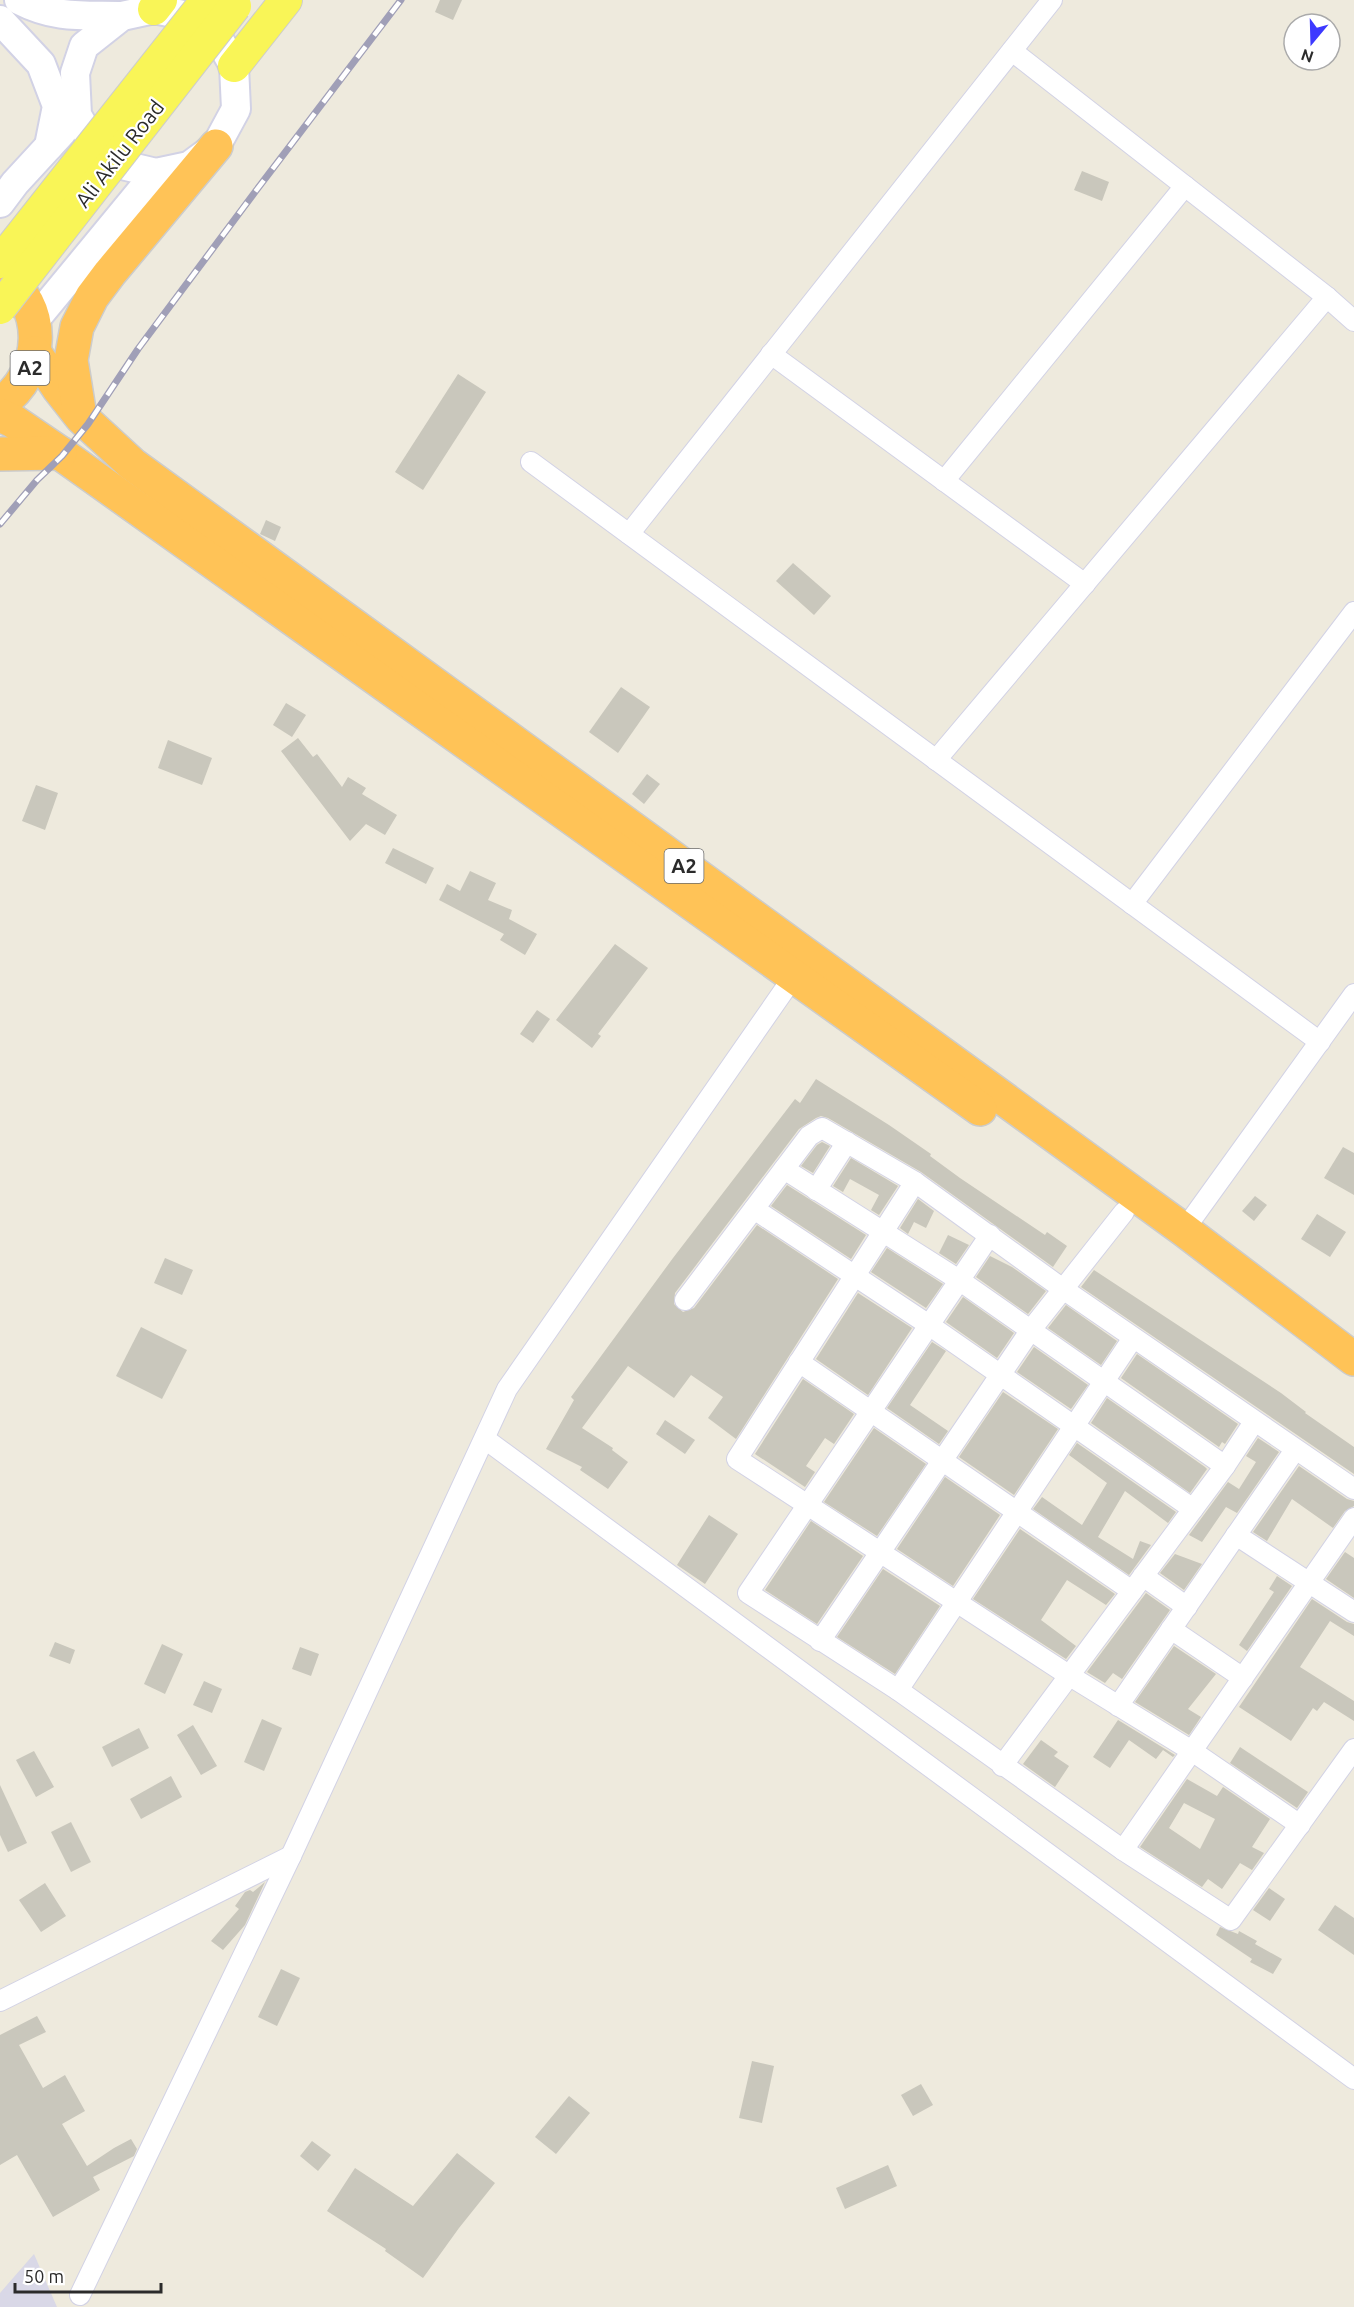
<svg xmlns="http://www.w3.org/2000/svg" width="1354" height="2307" font-family="Ubuntu,sans-serif">
<style>
.airport{fill:#d9d8e7}
.building{fill:#c9c7bc;fill-rule:evenodd}
.lines{fill:none;stroke-linecap:round;stroke-linejoin:round}
.street-casing{stroke:#d2d2e5;stroke-width:22}
.secondary-casing{stroke:#d2d2e5;stroke-width:32}
.primary-casing{stroke:#ccc;stroke-width:34}
.highway-casing{stroke:#ccc;stroke-width:36}
.street{stroke:#fff;stroke-width:20}
.secondary{stroke:#fff;stroke-width:28}
.primary{stroke:#f9f557;stroke-width:32}
.highway{stroke:#ffc357;stroke-width:33}
.rail-casing{stroke:#a09fb7;stroke-width:7}
.rail{stroke:#fff;stroke-width:4.5;stroke-dasharray:14;stroke-linecap:butt}
.primary-bridge-casing{stroke:#ccc;stroke-width:34;stroke-linecap:butt}
.primary-bridge{stroke:#f9f557;stroke-width:32}
.labels{text-anchor:middle;stroke-width:4.5;stroke-linejoin:round;paint-order:stroke}
.shield{fill:#fff;stroke:#6b6b6b;stroke-width:1.5}
.shield-label{font-size:20px;font-weight:bold;fill:#2b2b2b}
.street-label{font-size:21px;fill:#2b2b2b;stroke:#fff}
</style>
<rect width="100%" height="100%" fill="#eeeadd"/>
<path class="airport" d="M34 2254 57 2307H0V2293Z"/>
<g class="building">
<path d="M440 0H462L453 20 435 12Z"/>
<path d="M1082 171 1109 182 1102 201 1074 190Z"/>
<path d="M458 374 486 392 423 490 395 472Z"/>
<path d="M266 520 281 527 275 541 260 534Z"/>
<path d="M793 563 831 596 814 615 776 581Z"/>
<path d="M621 687 650 707 618 753 589 732Z"/>
<path d="M286 703 306 715 292 737 273 725Z"/>
<path d="M298 738 313 757 317 754 342 787 348 777 366 788 362 794 397 815 385 835 366 824 350 841 281 751Z"/>
<path d="M168 740 212 758 202 785 158 768Z"/>
<path d="M647 774 660 784 644 804 632 794Z"/>
<path d="M36 785 58 793 45 830 22 821Z"/>
<path d="M393 848 434 868 426 884 385 863Z"/>
<path d="M470 871 496 883 488 900 512 910 509 919 537 934 525 955 500 940 504 934 439 900 447 884 460 891Z"/>
<path d="M615 944 648 968 598 1034 601 1036 592 1048 556 1020Z"/>
<path d="M537 1010 550 1019 533 1043 520 1034Z"/>
<path d="M816 1079 889 1125 931 1154 930 1156 960 1178 1045 1235 1047 1232 1067 1246 1053 1267 921 1172 828 1118 821 1116 816 1118 799 1129 675 1293 674 1304 683 1312 694 1308 757 1225 838 1279 736 1439 708 1418 723 1397 691 1375 674 1398 628 1366 582 1428 613 1448 612 1450 628 1462 608 1489 580 1470 582 1467 546 1449 574 1400 571 1397 673 1258 795 1099 800 1103Z"/>
<path d="M822 1142 830 1146 813 1173 801 1166 817 1145Z"/>
<path d="M1343 1147 1354 1153V1195L1324 1178Z"/>
<path d="M851 1158 898 1186 879 1215 871 1210 879 1195 850 1179 843 1192 833 1186Z"/>
<path d="M787 1185 866 1235 851 1259 771 1206Z"/>
<path d="M1255 1196 1267 1205 1254 1221 1242 1211Z"/>
<path d="M918 1199 934 1211 926 1228 914 1222 908 1234 900 1228Z"/>
<path d="M1317 1214 1346 1232 1330 1257 1301 1239Z"/>
<path d="M948 1235 969 1245 956 1264 939 1253Z"/>
<path d="M887 1248 943 1284 926 1308 871 1272Z"/>
<path d="M990 1256 1012 1267 1046 1291 1028 1314 976 1277Z"/>
<path d="M165 1258 193 1270 182 1295 154 1283Z"/>
<path d="M1094 1270 1281 1393 1306 1412 1305 1413 1354 1447V1474L1081 1287Z"/>
<path d="M858 1293 912 1328 868 1395 816 1359Z"/>
<path d="M963 1297 1014 1333 997 1358 946 1322Z"/>
<path d="M1066 1305 1117 1341 1101 1365 1048 1328Z"/>
<path d="M141 1327 187 1350 162 1399 116 1376Z"/>
<path d="M932 1342 946 1351 910 1405 948 1431 939 1444 887 1408Z"/>
<path d="M1034 1347 1088 1385 1071 1409 1017 1372Z"/>
<path d="M1137 1354 1238 1424 1225 1444 1222 1442 1219 1447 1121 1378Z"/>
<path d="M803 1379 854 1414 834 1444 825 1438 806 1466 815 1472 805 1487 755 1454Z"/>
<path d="M1003 1392 1058 1429 1014 1495 959 1457Z"/>
<path d="M1107 1398 1205 1467 1207 1469 1190 1493 1091 1423Z"/>
<path d="M665 1420 695 1440 685 1454 656 1434Z"/>
<path d="M874 1428 926 1464 877 1536 824 1502Z"/>
<path d="M1258 1438 1279 1452 1237 1513 1226 1507 1202 1542 1189 1535 1228 1482 1239 1489 1256 1462 1246 1456Z"/>
<path d="M1077 1443 1176 1512 1168 1523 1125 1491 1098 1537 1133 1559 1140 1541 1151 1545 1129 1575 1033 1509 1042 1497 1082 1525 1107 1483 1069 1455Z"/>
<path d="M1299 1466 1347 1499 1354 1501V1506L1345 1511 1333 1528 1292 1499 1267 1541 1253 1532Z"/>
<path d="M945 1477 1000 1515 953 1586 897 1549Z"/>
<path d="M709 1515 738 1534 705 1584 677 1565Z"/>
<path d="M811 1521 863 1556 817 1624 765 1590Z"/>
<path d="M1020 1529 1115 1594 1106 1605 1067 1580 1041 1620 1076 1646 1066 1659 973 1599Z"/>
<path d="M1345 1552 1354 1558V1598L1326 1579Z"/>
<path d="M1175 1554 1202 1564 1184 1590 1160 1573Z"/>
<path d="M883 1569 940 1606 895 1674 837 1637Z"/>
<path d="M1277 1576 1292 1586 1247 1651 1239 1645 1274 1592 1269 1589Z"/>
<path d="M1146 1593 1170 1610 1122 1679 1113 1673 1105 1683 1087 1672Z"/>
<path d="M1312 1599 1347 1622 1354 1624V1636L1330 1621 1300 1667 1354 1701V1721L1324 1702 1317 1711 1313 1708 1291 1741 1239 1707Z"/>
<path d="M55 1642 75 1650 70 1664 49 1656Z"/>
<path d="M162 1644 183 1654 165 1694 144 1684Z"/>
<path d="M1174 1646 1216 1674 1188 1709 1201 1717 1189 1735 1135 1702Z"/>
<path d="M300 1647 319 1654 311 1676 292 1669Z"/>
<path d="M204 1681 222 1689 212 1713 193 1705Z"/>
<path d="M262 1719 282 1728 264 1771 244 1762Z"/>
<path d="M1118 1720 1175 1755 1173 1757 1163 1750 1156 1759 1129 1740 1110 1768 1093 1757Z"/>
<path d="M193 1725 217 1766 201 1775 177 1735Z"/>
<path d="M139 1728 149 1748 112 1767 102 1747Z"/>
<path d="M1041 1740 1058 1752 1054 1756 1069 1766 1055 1787 1023 1764Z"/>
<path d="M1240 1747 1308 1792 1297 1808 1230 1763Z"/>
<path d="M34 1751 54 1787 36 1797 16 1760Z"/>
<path d="M171 1776 182 1797 141 1819 130 1799Z"/>
<path d="M1187 1779 1217 1796 1223 1787 1270 1819 1252 1847 1264 1853 1252 1870 1240 1863 1222 1889 1208 1879 1202 1887 1140 1847ZM1184 1803 1215 1819 1200 1849 1169 1828Z"/>
<path d="M0 1785 27 1843 8 1852 0 1835Z"/>
<path d="M71 1822 91 1862 71 1872 51 1832Z"/>
<path d="M265 1882 245 1925 223 1950 211 1941 239 1909 235 1906 245 1892 250 1890 253 1892Z"/>
<path d="M45 1883 66 1916 41 1932 19 1900Z"/>
<path d="M1269 1888 1285 1899 1270 1921 1253 1910Z"/>
<path d="M1335 1905 1354 1918V1955L1318 1930Z"/>
<path d="M1220 1927 1238 1934 1239 1931 1257 1941 1255 1944 1282 1959 1273 1974 1250 1962 1252 1959 1216 1935Z"/>
<path d="M281 1969 300 1978 277 2026 258 2017Z"/>
<path d="M37 2016 46 2032 19 2045 43 2088 65 2075 85 2111 62 2124 87 2166 114 2148 131 2139 137 2149 134 2156 93 2177 100 2190 53 2217 17 2155 0 2165V2035Z"/>
<path d="M752 2061 774 2066 762 2123 739 2118Z"/>
<path d="M921 2084 933 2105 913 2116 901 2095Z"/>
<path d="M569 2096 590 2113 556 2154 535 2137Z"/>
<path d="M312 2141 331 2155 318 2171 300 2156Z"/>
<path d="M457 2153 495 2183 459 2228 423 2278 385 2251 386 2249 327 2211 355 2168 413 2206Z"/>
<path d="M888 2165 897 2186 845 2209 836 2188Z"/>
</g>
<g class="lines">
<g class="street-casing">
<g id="street">
<path d="M1012 51 1327 297 1354 321"/>
<path d="M771 354 1085 584"/>
<path d="M531 462 1320 1042"/>
<path d="M944 481 1185 186"/>
<path d="M629 534 1052 0"/>
<path d="M936 760 1327 297"/>
<path d="M1132 904 1354 612"/>
<path d="M784 1169 959 1280 1225 1466 1254 1422"/>
<path d="M915 1182 737 1459 1070 1676 1192 1751 1300 1825"/>
<path d="M816 1190 847 1142"/>
<path d="M754 1209 929 1325 1193 1509"/>
<path d="M1184 1230 1354 994"/>
<path d="M990 1235 748 1593 898 1690 1123 1850 1354 1518"/>
<path d="M685 1300 809 1136 822 1128 915 1182 1063 1289 1354 1489"/>
<path d="M799 1362 1132 1591"/>
<path d="M485 1439 1354 2079"/>
<path d="M1236 1535 1354 1612"/>
<path d="M1143 1576 1187 1607"/>
<path d="M1171 1629 1243 1678"/>
<path d="M820 1641 1030 1331 1124 1212"/>
<path d="M898 1690 1133 1338"/>
<path d="M1118 1706 1295 1450"/>
<path d="M1002 1766 1225 1466"/>
<path d="M1123 1850 1231 1920 1354 1749"/>
<path d="M0 2001 291 1856"/>
<path d="M80 2295 291 1856 507 1389 794 976"/>
</g>
</g>
<g class="secondary-casing">
<g id="secondary">
<path d="M19 0C56 19 82 15 122 16"/>
<path d="M154 9 188 16 217 36 234 66 236 109 216 146 189 166 156 173 122 165 94 145 77 115 75 73 84 46 122 16Z"/>
<path d="M0 20 41 64 57 106 49 146"/>
<path d="M0 203 15 183 62 132"/>
<path d="M34 321 156 173"/>
</g>
</g>
<g class="primary-casing">
<g id="primary">
<path d="M154 9 161 0"/>
<path d="M234 66 286 0"/>
</g>
</g>
<g class="highway-casing">
<g id="highway">
<path d="M0 275C49 303 45 374 0 404"/>
<path d="M35 353 59 389 81 417 132 464 1184 1230 1354 1359"/>
<path d="M79 410 71 360 77 327 92 297 110 273 216 146"/>
<path d="M0 415 13 421 60 453 980 1109"/>
<path d="M0 454 60 453"/>
</g>
</g>
<use href="#street" class="street"/>
<use href="#secondary" class="secondary"/>
<use href="#primary" class="primary"/>
<use href="#highway" class="highway"/>
<g class="rail-casing">
<path id="rail" d="M0 524 37 480 62 456 88 424 138 349 255 192 401 0"/>
</g>
<use href="#rail" class="rail"/>
<g class="primary-bridge-casing">
<g id="primary-bridge">
<path d="M0 262 207 0"/>
<path d="M0 308 235 6"/>
</g>
</g>
<use href="#primary-bridge" class="primary-bridge"/>
</g>
<g class="labels">
<g class="shield">
<rect x="10.5" y="351" width="39" height="34" rx="4.5"/>
<rect x="664.5" y="849" width="39" height="34" rx="4.5"/>
</g>
<g class="shield-label">
<text x="30" y="375">A2</text>
<text x="684" y="873">A2</text>
</g>
<g class="street-label">
<text transform="translate(120 154) rotate(-52)" y="7">Ali Akilu Road</text>
</g>
</g>
<g transform="translate(1312 42) rotate(199)"><circle r="28" fill="#ffffff" stroke="#aaaaaa" stroke-width="1.5"/>
<path d="M0-4.5L10 22L0 15L-10 22Z" fill="#3d39ff"/>
<text y="-9" font-size="16" font-weight="bold" text-anchor="middle" fill="#2b2b2b">N</text>
</g>
<path d="M15 2283v9h146v-9" fill="none" stroke="#2b2b2b" stroke-width="3"/>
<text x="24" y="2283" font-size="18" fill="#2b2b2b" stroke="#ffffff" stroke-width="4.5" paint-order="stroke">50 m</text>
</svg>
